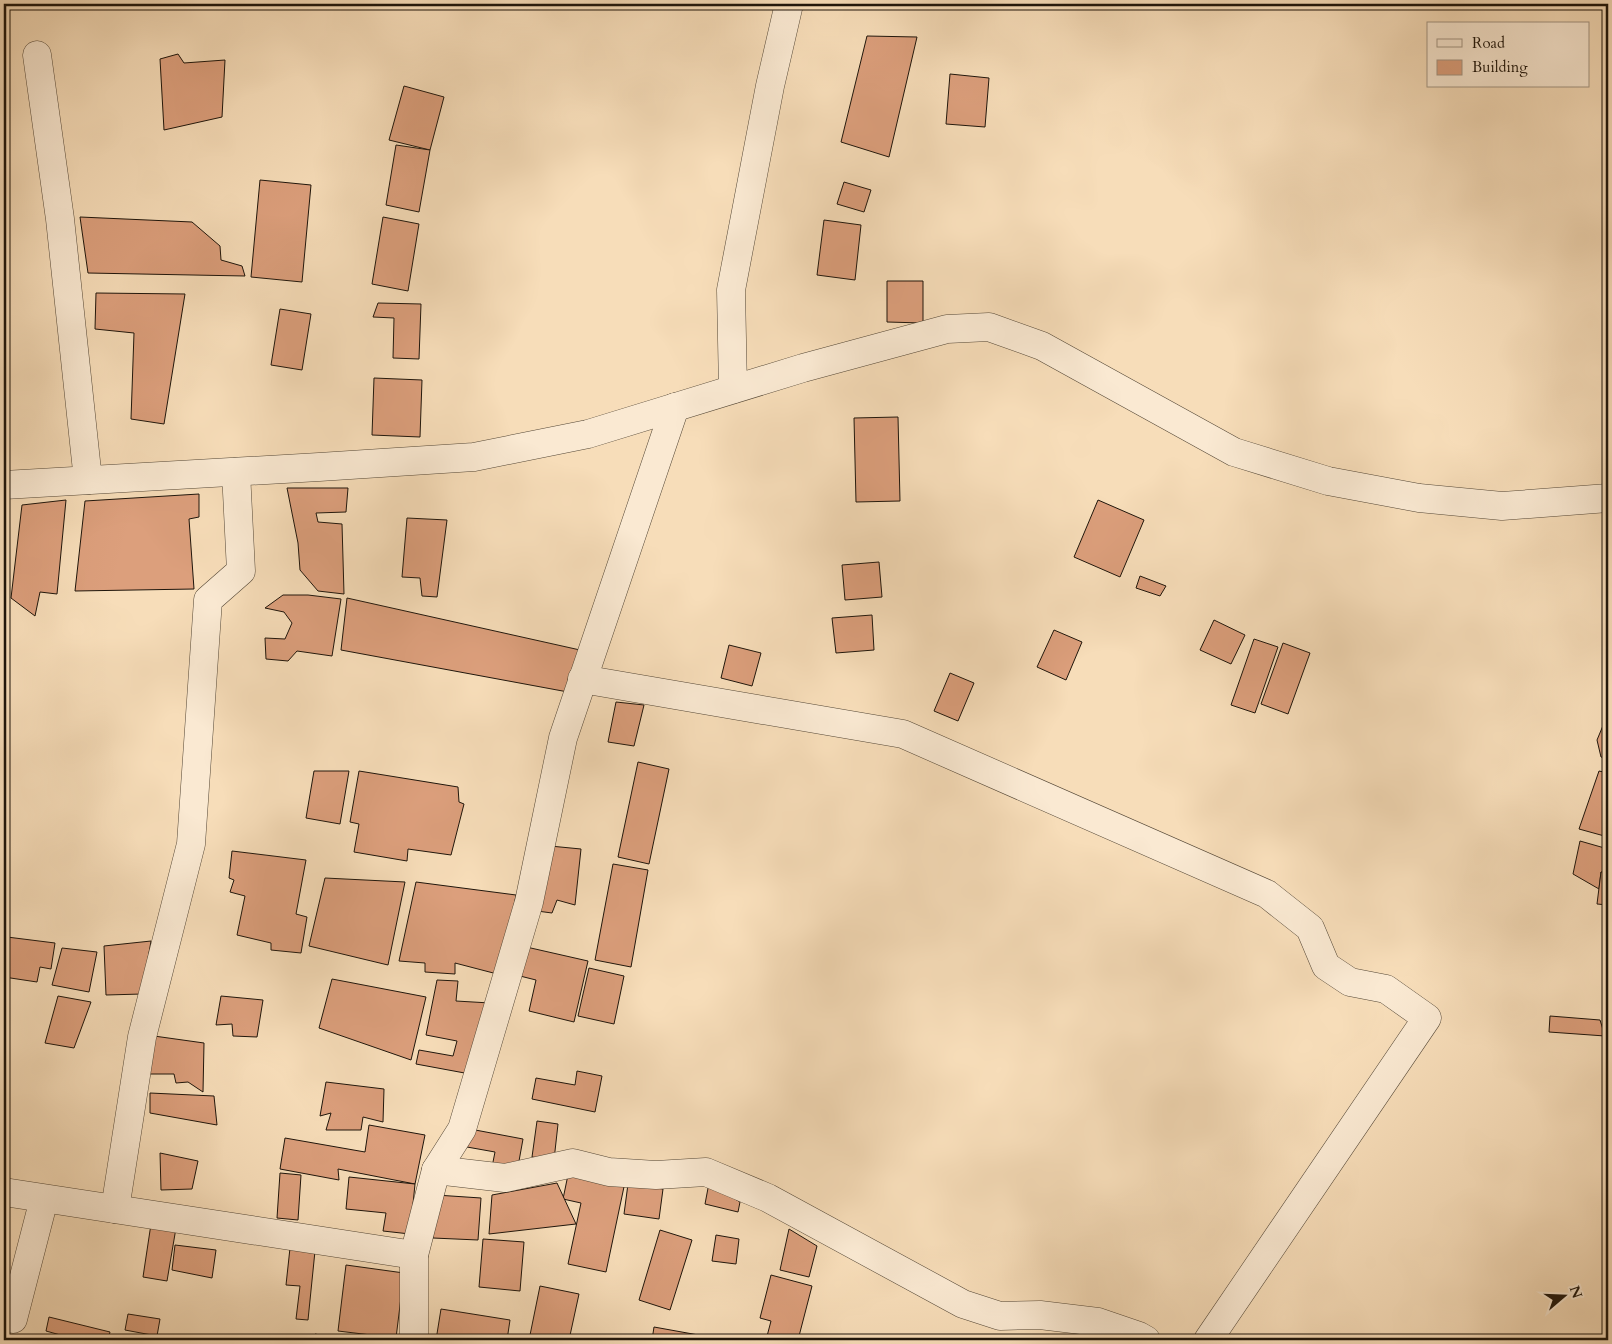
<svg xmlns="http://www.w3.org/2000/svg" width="1612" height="1344" font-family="Cardo,serif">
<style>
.building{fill:#dc9f7c;stroke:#1e150b}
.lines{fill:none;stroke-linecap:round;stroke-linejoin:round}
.minor-casing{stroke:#544736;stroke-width:29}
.minor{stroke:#fae9d2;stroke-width:28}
</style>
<rect width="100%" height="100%" fill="#f7ddb9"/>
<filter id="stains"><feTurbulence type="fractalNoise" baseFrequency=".004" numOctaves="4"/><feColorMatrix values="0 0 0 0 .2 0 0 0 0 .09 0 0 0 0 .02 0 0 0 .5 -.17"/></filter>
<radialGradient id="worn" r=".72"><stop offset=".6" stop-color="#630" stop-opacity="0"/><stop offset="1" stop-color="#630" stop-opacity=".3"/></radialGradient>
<g class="building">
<path d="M867 36 917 37 889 157 841 142Z"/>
<path d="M178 54 184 63 225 60 222 117 164 130 160 59Z"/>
<path d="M950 74 989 78 985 127 946 124Z"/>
<path d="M404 86 444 97 430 150 389 140Z"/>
<path d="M396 145 430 150 419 212 386 205Z"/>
<path d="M260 180 311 185 302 282 251 277Z"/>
<path d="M844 182 871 190 864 212 837 204Z"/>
<path d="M80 217 192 222 220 246 221 260 242 266 245 276 88 273Z"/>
<path d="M383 217 419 224 408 291 372 284Z"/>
<path d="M824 220 861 225 855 280 817 275Z"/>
<path d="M887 281H923V323L887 322Z"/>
<path d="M96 293 185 294 164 424 131 419 134 333 95 329Z"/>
<path d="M378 303 421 304 419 359 393 358 394 318 373 317Z"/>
<path d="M280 309 311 314 302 370 271 365Z"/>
<path d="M374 378 422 380 420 437 372 435Z"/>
<path d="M898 417 900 501 856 502 854 418Z"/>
<path d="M287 488H348L346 512 316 513 318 522 342 524 344 594 318 591 300 570 298 543Z"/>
<path d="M199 494V517L189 519 194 589 75 591 85 501Z"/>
<path d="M66 500 57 594 40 592 35 616 11 598 22 505Z"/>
<path d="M1098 500 1144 520 1120 577 1074 557Z"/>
<path d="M407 518 447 520 437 597 422 596 420 578 402 577Z"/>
<path d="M879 562 882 597 845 600 842 565Z"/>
<path d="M1140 576 1166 586 1160 596 1136 588Z"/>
<path d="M283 595H308L341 599 332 656 297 651 288 661 266 659 265 638 285 639 292 623 284 612 265 608Z"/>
<path d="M347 598 580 650 568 692 341 650Z"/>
<path d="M872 615 874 650 836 653 832 618Z"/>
<path d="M1214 620 1245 635 1231 664 1200 650Z"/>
<path d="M1054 630 1082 642 1066 680 1037 667Z"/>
<path d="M1254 639 1278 647 1255 713 1231 705Z"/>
<path d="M1283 643 1310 653 1288 714 1261 704Z"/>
<path d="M729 645 761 653 752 686 721 678Z"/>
<path d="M950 673 974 683 958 721 934 711Z"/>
<path d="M616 702 644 705 634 746 608 742Z"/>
<path d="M1607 716H1608V759L1601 757 1597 740Z"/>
<path d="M638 762 669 769 649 864 618 857Z"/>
<path d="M314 771H349L340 824 306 818Z"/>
<path d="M359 771 458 787 459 802 464 804 451 855 408 849 407 861 354 852 359 824 350 822Z"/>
<path d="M1599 771 1608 773V837L1579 829Z"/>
<path d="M1580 841 1608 849V873L1601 872 1599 889 1573 874Z"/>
<path d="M550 846 581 849 575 905 557 900 552 913 537 911Z"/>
<path d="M232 851 306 860 296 914 307 917 301 953 271 950V943L237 935 245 896 230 892 234 880 229 878Z"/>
<path d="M613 864 648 870 631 967 595 960Z"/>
<path d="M1601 872 1608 873V905L1597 904Z"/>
<path d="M325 878 405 882 388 965 309 946Z"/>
<path d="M416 882 516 895 501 975 455 963V974L425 972V963L399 961Z"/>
<path d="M7 937 55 943 51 969 40 967 37 982 4 977V961Z"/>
<path d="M151 941 142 994 106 995 104 946Z"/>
<path d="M522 946 588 961 574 1022 529 1011 536 980 516 975Z"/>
<path d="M62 948 97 952 89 992 52 985Z"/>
<path d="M589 968 624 976 614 1024 578 1016Z"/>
<path d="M332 979 426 997 411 1060 319 1028Z"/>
<path d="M437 980 458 981 456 1001 490 1003 470 1074 416 1064 419 1050 453 1056 457 1041 426 1035Z"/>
<path d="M58 996 91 1002 74 1048 45 1043Z"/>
<path d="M221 996 263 1000 257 1037 233 1036 232 1024 216 1025Z"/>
<path d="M1550 1016 1600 1020 1605 1036 1549 1032Z"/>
<path d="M154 1036 204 1043 203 1092 188 1082 176 1083 174 1074H150Z"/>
<path d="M577 1071 602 1076 595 1112 532 1099 536 1078 575 1085Z"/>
<path d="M326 1082 384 1089 383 1122 363 1117 361 1130H326L331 1113 320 1116Z"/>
<path d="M150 1093 214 1096 217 1125 150 1113Z"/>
<path d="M537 1121 558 1124 554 1160 532 1157Z"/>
<path d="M369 1125 425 1135 415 1184 338 1169 339 1180 280 1169 285 1138 365 1152Z"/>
<path d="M470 1129 523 1139 517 1172 492 1167 495 1152 467 1147Z"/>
<path d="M160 1153 198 1161 192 1189 161 1190Z"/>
<path d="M569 1170 625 1182 606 1272 568 1264 581 1203 563 1199Z"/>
<path d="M280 1173 301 1175 298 1220 277 1218Z"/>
<path d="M349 1177 415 1184 410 1234 383 1231 386 1213 346 1209Z"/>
<path d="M557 1183 576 1224 489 1234 492 1195Z"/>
<path d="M709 1183 740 1202 738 1212 705 1204Z"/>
<path d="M628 1184 663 1189 659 1219 624 1214Z"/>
<path d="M436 1195 481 1198 478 1240 433 1238Z"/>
<path d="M151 1224 176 1228 167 1281 143 1277Z"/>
<path d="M789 1229 817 1246 809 1277 780 1270Z"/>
<path d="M660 1230 692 1240 670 1310 639 1300Z"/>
<path d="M716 1235 739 1239 736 1264 712 1261Z"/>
<path d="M483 1239 524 1242 520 1291 479 1287Z"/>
<path d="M175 1245 216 1250 212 1278 172 1270Z"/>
<path d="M290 1248 315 1251 308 1320 296 1319 300 1286 286 1285Z"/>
<path d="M346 1265 404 1273 396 1338 338 1331Z"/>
<path d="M771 1275 812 1286 798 1340H766L771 1321 760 1318Z"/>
<path d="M4 1276 10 1277 4 1312Z"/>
<path d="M540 1286 579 1294 569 1340H529Z"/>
<path d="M441 1309 510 1320 507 1340H436Z"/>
<path d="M128 1314 160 1319 157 1336 125 1330Z"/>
<path d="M49 1317 110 1332 108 1340H63L64 1336 46 1331Z"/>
<path d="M654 1327 715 1338V1340H652Z"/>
<path d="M315 1334 346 1340H314Z"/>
</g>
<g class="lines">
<g class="minor-casing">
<g id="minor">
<path d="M37 55 60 219 88 480"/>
<path d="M733 389 731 290 770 86 789 4"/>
<path d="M4 485 319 467 474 457 588 434 803 368 947 329 989 327 1042 346 1234 452 1328 481 1419 498 1502 506 1608 498"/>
<path d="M582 679 903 734 1267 894 1310 928 1326 966 1350 982 1386 989 1427 1018 1208 1340"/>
<path d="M436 1170 505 1178 573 1163 609 1172 656 1175 706 1172 768 1198 963 1304 1000 1316 1040 1315 1098 1322 1139 1336 1146 1340"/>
<path d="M4 1192 414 1255"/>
<path d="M115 1209 142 1037 191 844 208 600 241 571 236 472"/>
<path d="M13 1319 44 1199"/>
<path d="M414 1340V1255L436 1170 462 1129 529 902 563 738 675 407"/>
</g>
</g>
<use href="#minor" class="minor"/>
</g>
<rect width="1612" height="1344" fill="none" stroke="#f7ddb9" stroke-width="20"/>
<rect x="5" y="5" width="1602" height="1334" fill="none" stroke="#1e150b" stroke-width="2.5"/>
<rect x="10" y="10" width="1592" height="1324" fill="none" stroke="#1e150b"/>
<rect x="1427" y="22" width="162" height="65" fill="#fae9d2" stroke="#a29482"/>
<rect x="1437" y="39" width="25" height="8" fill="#fae9d2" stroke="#a29482"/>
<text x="1472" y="48" font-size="15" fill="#1e150b">Road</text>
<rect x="1437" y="60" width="25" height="15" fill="#dc9f7c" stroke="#a29482"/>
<text x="1472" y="72" font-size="15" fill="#1e150b">Building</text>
<g transform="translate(1564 1296) rotate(71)" stroke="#fae9d2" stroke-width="4" paint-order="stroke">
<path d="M0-4L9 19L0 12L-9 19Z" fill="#1e150b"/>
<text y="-8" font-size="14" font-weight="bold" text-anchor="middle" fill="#1e150b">N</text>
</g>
<rect width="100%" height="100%" filter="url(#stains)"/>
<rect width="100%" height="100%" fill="url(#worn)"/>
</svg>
